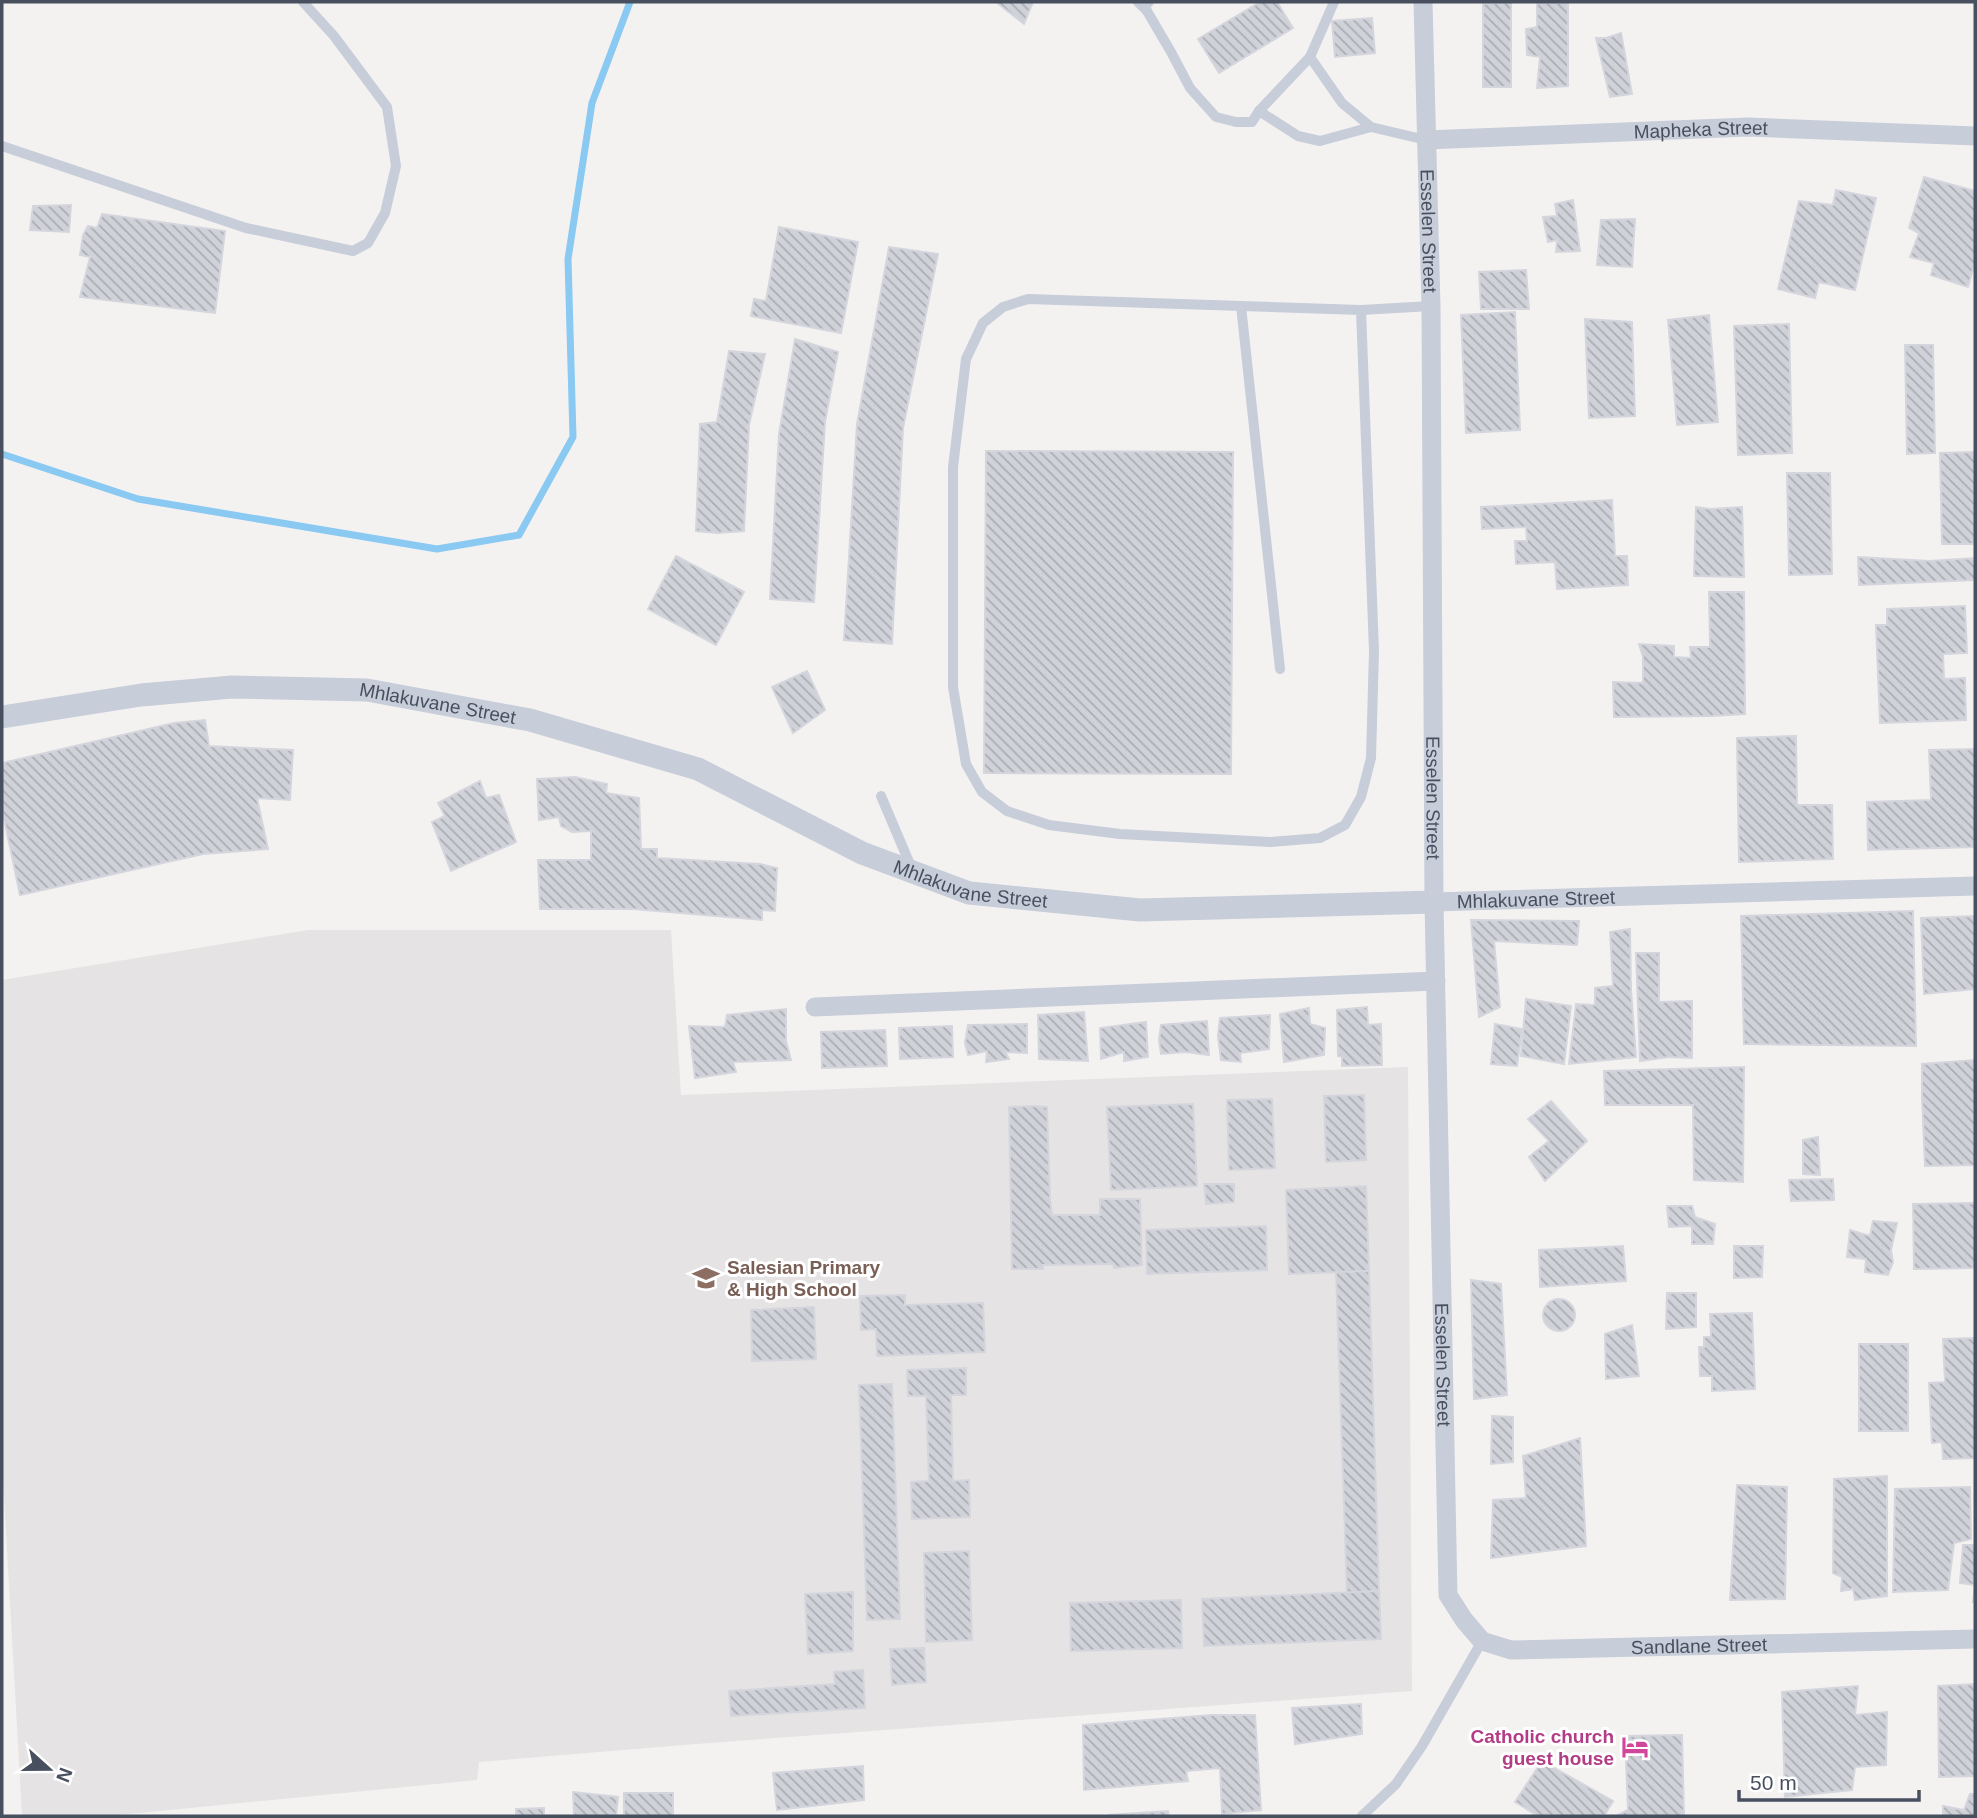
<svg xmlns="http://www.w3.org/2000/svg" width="1977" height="1818" font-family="Helvetica,sans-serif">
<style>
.education{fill:#e5e3e3}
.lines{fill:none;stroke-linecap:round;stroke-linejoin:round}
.stream{stroke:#89c9f2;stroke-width:7}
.building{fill:url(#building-back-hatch);stroke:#d5d6dd;stroke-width:2}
.service{stroke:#c7cdd9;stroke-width:10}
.minor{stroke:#c7cdd9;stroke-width:19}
.tertiary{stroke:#c7cdd9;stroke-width:23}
.labels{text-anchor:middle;stroke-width:6;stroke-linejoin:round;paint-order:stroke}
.street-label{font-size:19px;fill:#485060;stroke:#fff}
.education-label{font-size:19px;font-weight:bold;fill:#785e54;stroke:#fff;text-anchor:start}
.hotel-label{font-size:19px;font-weight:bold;fill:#b23c85;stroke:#fff;text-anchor:end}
</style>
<defs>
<pattern id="building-back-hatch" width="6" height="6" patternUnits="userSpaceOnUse" patternTransform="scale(1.75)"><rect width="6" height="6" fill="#d0d2d9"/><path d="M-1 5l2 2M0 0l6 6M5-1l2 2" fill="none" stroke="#abadb3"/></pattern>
</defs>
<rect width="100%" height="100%" fill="#f4f2f1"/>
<path class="education" d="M308 930H671L681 1095 1408 1067 1412 1691 696 1744 479 1762 477 1780 109 1816H22L2 1461V980Z"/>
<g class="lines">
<path class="stream" d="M2 454 138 499 437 549 519 535 573 437 568 259 592 103 630 2"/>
</g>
<g class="building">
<path d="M998 2H1033L1024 24 997 3Z"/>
<path d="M1260 2H1277L1293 28 1219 73 1198 39Z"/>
<path d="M1511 2V87H1483V4Z"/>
<path d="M1537 3H1568V86L1537 88 1540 57 1527 55 1526 29 1537 27Z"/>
<path d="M1372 18 1375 53 1335 57 1332 21Z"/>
<path d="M1621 33 1632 94 1610 97 1596 38H1606Z"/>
<path d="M1924 177 1975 191V270L1973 269 1968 287 1931 275 1934 263 1910 257 1919 233 1909 228Z"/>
<path d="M1836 190 1876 198 1855 290 1819 282 1815 298 1778 289 1799 201 1833 205Z"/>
<path d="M1573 200 1580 251 1556 252 1557 240 1548 242 1543 217 1557 216 1555 204Z"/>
<path d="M71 205 69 232 30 230 33 206Z"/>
<path d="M102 214 225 231 215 313 80 297 90 257 80 255 83 235 88 226 97 228Z"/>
<path d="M1635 219 1632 267 1597 265 1601 220Z"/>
<path d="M779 227 858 242 841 333 751 316 754 299 766 301Z"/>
<path d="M889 247 938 254 903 428 892 644 844 640 857 424Z"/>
<path d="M1526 270 1529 309H1481L1479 272Z"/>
<path d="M1515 312 1520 430 1466 433 1461 315Z"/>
<path d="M1709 315 1718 422 1677 425 1668 320Z"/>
<path d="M1585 319 1632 322 1635 416 1589 418Z"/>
<path d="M1789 324 1792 453 1738 455 1734 326Z"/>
<path d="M795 339 838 352 825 422 814 602 770 599 779 434Z"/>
<path d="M1905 345H1933L1935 453 1907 454Z"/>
<path d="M729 351 765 354 749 425 744 531 718 533 696 531 700 424 717 422Z"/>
<path d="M986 451 1233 452 1231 774 984 773Z"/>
<path d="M1975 452V544H1942L1940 453Z"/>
<path d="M1787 473H1830L1832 574 1789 575Z"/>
<path d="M1612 500 1615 556H1627L1628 585 1557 589 1555 562 1516 564 1515 541H1527L1526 527 1482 529 1481 507Z"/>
<path d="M1696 507 1710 509 1742 507 1744 577 1694 576Z"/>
<path d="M676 556 744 592 716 645 648 609Z"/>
<path d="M1858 557 1929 561 1975 558V580L1859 585Z"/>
<path d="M1709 592H1744L1745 714 1712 716 1614 717 1613 682 1643 683V657L1639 644 1674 646V657L1691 658 1690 647H1710Z"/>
<path d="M1965 606 1967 653 1943 654 1944 679 1965 678 1966 720 1880 723 1876 625H1887V609Z"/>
<path d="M807 671 825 710 793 733 772 687Z"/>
<path d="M205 720 209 746 293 750 290 800 257 798 268 849 203 854 20 895 2 809V763L174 723Z"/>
<path d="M1796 736 1797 805H1832L1833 859 1739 862 1737 738Z"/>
<path d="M1975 749V847L1868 850 1867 802 1931 800 1929 750Z"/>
<path d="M575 777 607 784 606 793 639 798 641 849H657V858L760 864 777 868 775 911 762 910V920L633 909H540L538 860H591V831L572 832 561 826 559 817 539 820 537 779Z"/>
<path d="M480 781 486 798 499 795 516 842 451 871 432 822 445 816 438 803Z"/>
<path d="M1913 911 1916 1046 1744 1044 1741 916Z"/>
<path d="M1975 916V989L1924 994 1921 918Z"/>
<path d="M1471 920 1579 921 1577 945 1494 941 1500 1007 1479 1017Z"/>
<path d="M1630 929 1631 990 1636 1057 1569 1064 1576 1004 1595 1005V988L1613 986 1610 932Z"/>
<path d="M1636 953H1659V1002L1692 1001V1058L1669 1057 1640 1061Z"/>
<path d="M1526 999 1571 1006 1564 1064 1521 1056Z"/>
<path d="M1367 1007 1368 1025 1381 1024 1382 1065 1342 1066V1057L1338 1056 1337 1010Z"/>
<path d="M1309 1008 1310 1024 1325 1028 1324 1055 1284 1062 1280 1014Z"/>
<path d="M786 1009V1041L791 1060 733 1062 736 1072 695 1078 689 1026 725 1027 727 1015Z"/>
<path d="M1084 1012 1088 1061 1039 1059 1038 1015Z"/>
<path d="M1270 1015 1269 1049 1240 1053 1241 1062 1221 1060 1218 1036 1220 1018Z"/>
<path d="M1207 1021 1209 1055 1186 1052 1161 1054 1159 1040 1161 1025Z"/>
<path d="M1146 1022 1148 1057 1124 1061V1052L1101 1059 1100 1028Z"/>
<path d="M1027 1024V1053L1005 1052 1009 1059 986 1062 987 1051 968 1055 965 1043 968 1025Z"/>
<path d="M1495 1024 1522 1029 1517 1066 1491 1064Z"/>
<path d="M952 1026 953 1057 900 1059 899 1028Z"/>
<path d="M885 1030 887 1066 822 1068 821 1032Z"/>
<path d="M1975 1060V1165L1925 1166 1922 1097V1064Z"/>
<path d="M1744 1067 1743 1182 1694 1180 1693 1105H1605L1604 1071Z"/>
<path d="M1364 1095 1366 1160 1326 1162 1324 1096Z"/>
<path d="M1272 1099 1275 1168 1229 1170 1227 1100Z"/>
<path d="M1551 1101 1587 1141 1545 1181 1529 1157 1549 1141 1528 1119Z"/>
<path d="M1193 1104 1197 1186 1111 1190 1107 1107Z"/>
<path d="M1033 1106 1047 1107 1050 1200 1052 1215H1100V1199H1140L1142 1265 1114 1268 1113 1264 1043 1265V1269H1012L1009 1107Z"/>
<path d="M1818 1137 1820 1175 1803 1174V1140Z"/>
<path d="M1833 1179 1834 1200 1791 1201 1789 1180Z"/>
<path d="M1204 1184H1234V1202L1206 1204Z"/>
<path d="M1366 1186 1369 1271 1289 1274 1286 1190Z"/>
<path d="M1975 1203V1268L1914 1269 1913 1204Z"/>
<path d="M1667 1206H1692L1695 1217 1715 1224 1713 1244H1692V1226L1669 1227Z"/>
<path d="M1873 1221 1897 1223 1891 1250 1893 1262 1888 1275 1865 1272 1866 1259 1847 1257 1850 1230 1870 1236Z"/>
<path d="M1266 1226 1267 1270 1147 1274 1146 1230Z"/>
<path d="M1623 1246 1626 1281 1540 1287 1539 1250Z"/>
<path d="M1734 1246H1763L1762 1277 1734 1278Z"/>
<path d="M1369 1271 1379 1591 1347 1593 1336 1272Z"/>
<path d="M1471 1280 1501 1284 1507 1395 1474 1399Z"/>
<path d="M1667 1293H1696V1327L1666 1329Z"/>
<path d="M905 1295V1305L983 1303 985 1352 877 1356 876 1329 861 1330 860 1296Z"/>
<circle cx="1559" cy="1315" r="16"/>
<path d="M814 1307 816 1359 752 1361 751 1310Z"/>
<path d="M1752 1313 1755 1389 1712 1391V1376H1700L1699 1347H1704V1337H1711L1710 1314Z"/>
<path d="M1632 1325 1639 1376 1606 1379 1605 1334Z"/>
<path d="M1975 1338V1458L1943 1459 1942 1442 1932 1443 1929 1383 1945 1382 1943 1339Z"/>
<rect x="1859" y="1344" width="49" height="87"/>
<path d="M966 1368V1395H951L953 1481 969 1480 970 1517 912 1519 911 1482 929 1481 926 1396H908L907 1370Z"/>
<path d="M892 1384 900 1619 867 1620 859 1385Z"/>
<path d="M1492 1416 1513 1417V1462L1491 1464Z"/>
<path d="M1580 1438 1586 1546 1491 1558 1493 1500 1526 1498 1523 1456Z"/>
<path d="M1887 1476V1596L1855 1600 1853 1589 1841 1591 1842 1577 1833 1573 1834 1479Z"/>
<path d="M1737 1485 1787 1487 1785 1599 1730 1600Z"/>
<path d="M1970 1487 1971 1539 1954 1543 1948 1590 1893 1592 1895 1489Z"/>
<path d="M1963 1545H1975V1601L1973 1602 1975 1585 1960 1583Z"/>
<path d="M969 1551 972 1640 926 1642 924 1553Z"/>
<path d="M1379 1591 1381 1639 1204 1646 1202 1599Z"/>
<path d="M853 1592V1651L808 1654 805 1594Z"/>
<path d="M1181 1600 1182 1648 1071 1651 1070 1603Z"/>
<path d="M924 1648 926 1682 892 1685 890 1649Z"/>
<path d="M863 1670 865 1708 731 1716 729 1691 835 1684 834 1672Z"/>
<path d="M1975 1684V1776L1939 1777 1938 1686Z"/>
<path d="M1858 1686 1855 1715 1887 1712 1886 1765 1855 1767 1852 1790 1785 1797 1782 1692Z"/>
<path d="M1361 1704 1362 1734 1295 1744 1292 1708Z"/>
<path d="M1212 1715H1255L1261 1810 1222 1814 1220 1768 1186 1771 1188 1781 1084 1790 1083 1725Z"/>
<path d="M1682 1735 1684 1816H1616L1628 1810 1625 1736Z"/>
<path d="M1542 1761 1613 1801 1604 1816H1538L1515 1802Z"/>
<path d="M863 1766 864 1800 777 1810 773 1773Z"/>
<path d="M573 1792 618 1797 616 1816H574Z"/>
<rect x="624" y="1793" width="49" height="23"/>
<path d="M1970 1794H1975V1816H1943V1806L1964 1810Z"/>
<path d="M544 1808V1816H516V1809Z"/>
<path d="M1168 1811 1169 1816H1109V1815Z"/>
</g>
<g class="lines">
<g class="service">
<path d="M1138 2 1147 11 1144 7 1149 2"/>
<path d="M1147 11 1171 52 1190 88 1216 117 1236 122H1252L1259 111 1310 57 1334 2"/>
<path d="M1310 57 1342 103 1371 127 1426 140"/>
<path d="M1259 111 1298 136 1320 141 1371 127"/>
<path d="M2 146 246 228 353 251 368 243 385 213 396 166 387 107 334 36 303 2"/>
<path d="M1241 306 1280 669"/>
<path d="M1361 310 1374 651 1371 758 1361 797 1345 825 1320 838 1270 842 1120 834 1049 825 1007 811 982 792 966 764 953 687V467L966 359 983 323 1003 307 1028 299 1361 310 1431 306"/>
<path d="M881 796 912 869"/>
<path d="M1362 1816 1396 1784 1422 1746 1482 1641"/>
</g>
<g class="minor">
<path id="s1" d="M1423 2 1431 306 1434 902 1448 1595 1464 1620 1482 1641 1511 1650 1975 1639"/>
<path id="s2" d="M1426 140 1748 127 1975 136"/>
<path id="s3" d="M1434 902 1975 886"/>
<path d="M815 1007 1436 981"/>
</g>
<path class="tertiary" id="s4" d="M2 717 141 695 232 687 367 690 530 720 698 769 862 853 969 893 1140 910 1434 902"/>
</g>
<defs>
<g id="school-bare" transform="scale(2.1)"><path d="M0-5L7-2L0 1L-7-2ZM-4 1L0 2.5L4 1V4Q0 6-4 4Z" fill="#8d6e63" stroke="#fff" stroke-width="2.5" paint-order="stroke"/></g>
<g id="hotel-bare" transform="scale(2.1)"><path d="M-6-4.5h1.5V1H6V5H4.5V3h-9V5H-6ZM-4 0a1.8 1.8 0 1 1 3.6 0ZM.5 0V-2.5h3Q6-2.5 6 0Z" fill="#d1479c" stroke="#fff" stroke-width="2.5" paint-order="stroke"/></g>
</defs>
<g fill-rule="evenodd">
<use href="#school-bare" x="706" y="1278"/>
<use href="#hotel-bare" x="1635" y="1747"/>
</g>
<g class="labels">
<g class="street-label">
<text dy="7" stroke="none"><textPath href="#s2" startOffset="275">Mapheka Street</textPath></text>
<text dy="7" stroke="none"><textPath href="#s1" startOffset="229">Esselen Street</textPath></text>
<text dy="7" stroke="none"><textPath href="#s4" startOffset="439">Mhlakuvane Street</textPath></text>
<text dy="7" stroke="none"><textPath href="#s1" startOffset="796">Esselen Street</textPath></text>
<text dy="7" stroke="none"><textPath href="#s4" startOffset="1006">Mhlakuvane Street</textPath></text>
<text dy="7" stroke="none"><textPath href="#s3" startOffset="102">Mhlakuvane Street</textPath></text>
<text dy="7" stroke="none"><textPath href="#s1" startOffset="1363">Esselen Street</textPath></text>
<text dy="7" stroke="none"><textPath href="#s1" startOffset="1869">Sandlane Street</textPath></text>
</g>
<g class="education-label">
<text x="727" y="1274">Salesian Primary<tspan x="727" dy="22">&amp; High School</tspan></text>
</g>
<g class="hotel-label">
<text x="1614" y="1743">Catholic church<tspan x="1614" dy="22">guest house</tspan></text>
</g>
</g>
<rect width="1977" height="1818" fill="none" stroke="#485060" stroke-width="7"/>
<g transform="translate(49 1769) rotate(111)" stroke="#ffffff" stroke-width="5" paint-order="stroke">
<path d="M0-5L12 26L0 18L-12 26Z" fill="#485060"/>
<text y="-10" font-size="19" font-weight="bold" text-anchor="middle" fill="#485060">N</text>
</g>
<path d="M1739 1790v10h180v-10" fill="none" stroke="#485060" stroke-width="3.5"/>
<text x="1750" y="1790" font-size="21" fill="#485060" stroke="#ffffff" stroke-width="5" paint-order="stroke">50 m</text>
</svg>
